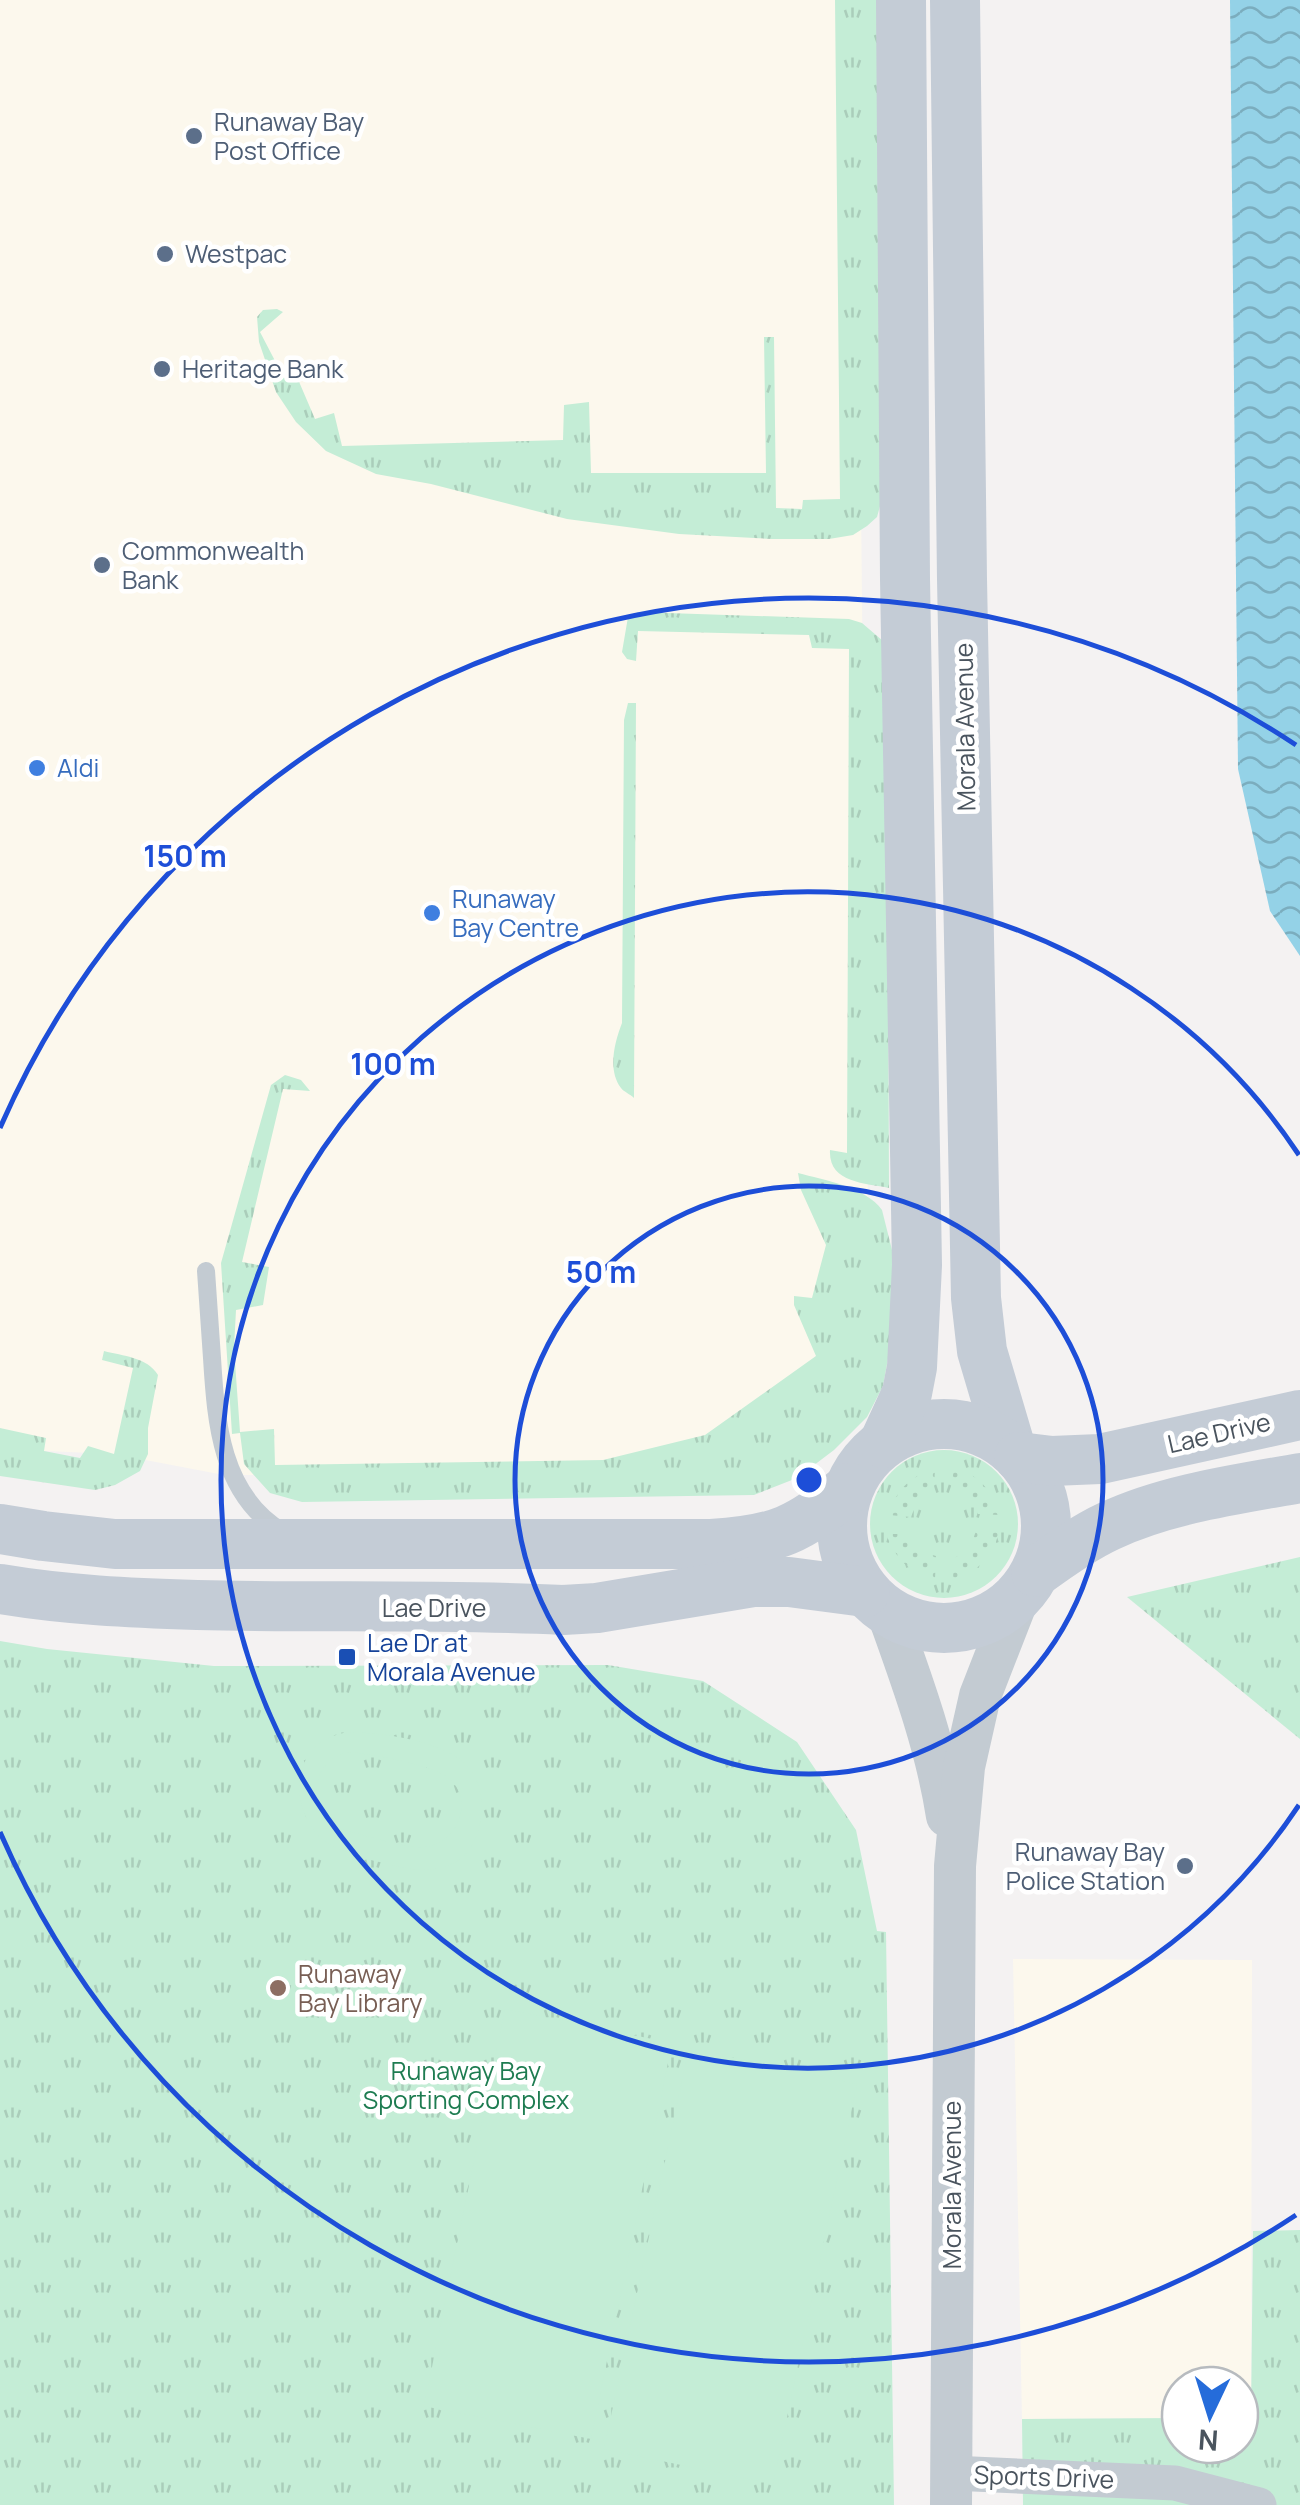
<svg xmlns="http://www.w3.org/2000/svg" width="1300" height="2505" font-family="Manrope,sans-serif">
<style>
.commercial{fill:#fcf8ed}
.grass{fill:url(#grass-tufts)}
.garden{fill:url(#garden-dots)}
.pitch{fill:#c4edd6;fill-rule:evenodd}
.water{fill:url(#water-waves)}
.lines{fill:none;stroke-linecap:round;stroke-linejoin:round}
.service{stroke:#c3cbd2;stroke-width:18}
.minor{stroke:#c3cbd2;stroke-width:35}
.tertiary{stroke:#c3cbd2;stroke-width:42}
.secondary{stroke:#c4ccd6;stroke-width:50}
.ring{fill:none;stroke:#1d4ed8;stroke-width:5}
.service-dot{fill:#5c6f8a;stroke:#fff;stroke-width:4}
.shop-dot{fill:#3f7fe0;stroke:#fff;stroke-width:4}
.transit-dot{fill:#1a4fb4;stroke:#fff;stroke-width:4}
.education-dot{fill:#8d6e63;stroke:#fff;stroke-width:4}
.labels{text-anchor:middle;stroke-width:9;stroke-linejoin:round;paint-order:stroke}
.service-label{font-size:25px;fill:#4e5e75;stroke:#fff;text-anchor:start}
.street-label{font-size:25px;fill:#4a545e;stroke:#fff}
.shop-label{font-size:25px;fill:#366cbe;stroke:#fff;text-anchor:start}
.transit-label{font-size:25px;fill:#164399;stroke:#fff;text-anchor:start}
.education-label{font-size:25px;fill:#785e54;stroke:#fff;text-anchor:start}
.park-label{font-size:25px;fill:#1e7c51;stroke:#fff}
.centre{fill:#1d4ed8;stroke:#fff;stroke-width:5}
.ring-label{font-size:30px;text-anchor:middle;font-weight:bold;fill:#1d4ed8;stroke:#fff;stroke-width:9;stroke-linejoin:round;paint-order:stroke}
</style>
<defs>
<pattern id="grass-tufts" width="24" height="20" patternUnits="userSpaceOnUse" patternTransform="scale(2.5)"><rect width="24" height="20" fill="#c4edd6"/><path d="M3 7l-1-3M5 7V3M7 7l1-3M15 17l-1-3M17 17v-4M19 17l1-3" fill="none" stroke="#aacdba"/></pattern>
<pattern id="garden-dots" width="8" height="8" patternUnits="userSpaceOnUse" patternTransform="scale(2.5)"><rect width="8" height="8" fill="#c4edd6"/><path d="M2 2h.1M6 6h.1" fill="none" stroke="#aacdba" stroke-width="1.8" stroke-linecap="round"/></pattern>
<pattern id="water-waves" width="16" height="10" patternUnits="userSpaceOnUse" patternTransform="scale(2.5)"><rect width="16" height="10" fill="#94d2e7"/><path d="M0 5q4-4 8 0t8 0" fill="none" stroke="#7badbe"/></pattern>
</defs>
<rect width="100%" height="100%" fill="#f4f2f2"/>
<g class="commercial">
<path d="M0 0H856L868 1202 816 1356 704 1453 596 1475H224L114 1454 0 1449Z"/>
<path d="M1013 1959 1252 1960 1251 2418H1240V2385H1180V2418L1022 2419Z"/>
</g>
<g class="grass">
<path d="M835 0H877L882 499 877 517 867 526 853 535 829 539H771L679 534 567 519 431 484 376 474 326 451 296 422 276 392 259 342 257 317 263 310 277 309 283 312 260 332 284 378 297 377 315 419 334 413 342 446 563 440 564 405 589 402 591 473H766L764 337H774L776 508 802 509 803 500 840 499Z"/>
<path d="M638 612 849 619 862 623 883 641 887 669 889 1188C865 1183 828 1183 830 1150L847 1153 849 649 812 648 809 635 638 631 636 661 627 659 622 652 628 617Z"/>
<path d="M628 703H636L634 1098C630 1094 624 1092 621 1088 607 1070 615 1041 622 1023L624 720Z"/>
<path d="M285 1075 301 1080 310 1091 283 1089 242 1262 269 1267 263 1305 236 1310 234 1348 240 1432 274 1429 275 1465 603 1460 705 1435 816 1356 794 1305V1296L812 1298 826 1245 801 1190 798 1173C824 1180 866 1187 882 1210L895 1262 892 1337 883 1386 867 1417 834 1450 797 1478 754 1495 302 1502 270 1493 244 1464 240 1433 232 1434 221 1263 271 1085Z"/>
<path d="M104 1351C123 1356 147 1357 158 1375L148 1428V1454L140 1471 115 1485 95 1490 0 1476V1428L46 1438 44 1451 80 1458 88 1446 114 1454 133 1368 102 1360Z"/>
<circle cx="944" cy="1524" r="74"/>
<path d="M1300 1557V1739L1127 1597Z"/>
<path d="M0 1641 47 1649 214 1666 608 1665 703 1681 797 1742 856 1830 877 1931 886 1932 894 2505H0Z"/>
<path d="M1300 2230V2505H1023L1022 2419 1180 2418V2445H1240V2418L1251 2417 1253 2231Z"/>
</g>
<g class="garden">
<path d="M935 1468 934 1489C921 1495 916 1504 911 1517L889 1515C896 1489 910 1477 935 1468Z"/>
<path d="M954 1468C980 1475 991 1490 1000 1515L978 1514C972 1501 965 1494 951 1490Z"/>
<path d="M976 1531 999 1532C992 1558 979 1571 953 1579L954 1559 971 1545Z"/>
<path d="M886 1534H908C914 1546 922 1552 936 1556L935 1579C908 1572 896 1559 886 1534Z"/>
</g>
<g class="pitch">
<path d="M349 1732C383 1733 440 1740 466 1764 488 1787 486 1833 464 1856 453 1866 436 1870 421 1870 401 1869 342 1854 326 1842 298 1822 288 1774 315 1747 325 1738 336 1734 349 1732ZM348 1752C371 1754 429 1764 447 1777 476 1798 458 1844 425 1847 405 1849 362 1834 340 1829 308 1808 308 1763 348 1752Z"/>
<path d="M505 2009 672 2043 591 2439 424 2406Z"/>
<path d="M689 2048 857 2084 773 2484 604 2449Z"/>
</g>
<path class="water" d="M1230 0H1300V956L1270 911 1238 769Z"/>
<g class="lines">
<path class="service" d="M206 1271C208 1300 210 1329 212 1358 216 1423 221 1495 283 1532"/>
<path class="minor" d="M951 2473 1175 2483 1259 2505"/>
<g class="tertiary">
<path d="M887 1611C911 1678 936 1745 947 1816"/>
<path d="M951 2505 955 1866 964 1767 980 1696 1019 1596"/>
</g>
<g class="secondary">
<path d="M955 0 962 579 976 1298 982 1351 1011 1449"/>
<circle cx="944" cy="1526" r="102"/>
<path d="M884 1443 907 1393 912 1367 917 1265 905 579 901 0"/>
<path d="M1019 1457 1052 1461 1100 1459 1300 1415"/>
<path d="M0 1529 43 1536 115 1544H711C778 1540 798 1530 849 1488"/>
<path d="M1036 1572C1059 1555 1083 1538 1109 1526 1166 1499 1238 1489 1300 1478"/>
<path d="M0 1589C65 1600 131 1603 197 1605 319 1608 441 1604 563 1610L597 1608 753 1582H789L865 1592"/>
</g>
</g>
<g class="ring">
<circle cx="809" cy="1480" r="294"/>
<path d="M1299 1805A588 588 0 1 1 1299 1155"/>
<path d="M1296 2215A882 882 0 0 1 0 1832M0 1128A882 882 0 0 1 1296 745"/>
</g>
<g class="service-dot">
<circle cx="194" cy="136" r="10"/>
<circle cx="165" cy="254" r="10"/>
<circle cx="162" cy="369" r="10"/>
<circle cx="102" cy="565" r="10"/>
<circle cx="1185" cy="1866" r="10"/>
</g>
<g class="shop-dot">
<circle cx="37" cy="768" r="10"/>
<circle cx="432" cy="913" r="10"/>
</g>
<rect class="transit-dot" x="337" y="1647" width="20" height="20" rx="5"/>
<circle class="education-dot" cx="278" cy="1988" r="10"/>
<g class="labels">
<g class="service-label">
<text x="214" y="131">Runaway Bay<tspan x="214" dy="29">Post Office</tspan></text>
<text x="185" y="263">Westpac</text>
<text x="182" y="378">Heritage Bank</text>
<text x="122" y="560">Commonwealth<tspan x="122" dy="29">Bank</tspan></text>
<text x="1165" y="1861" text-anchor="end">Runaway Bay<tspan x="1165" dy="29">Police Station</tspan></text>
</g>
<g class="street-label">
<text transform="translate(965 727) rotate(-91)" y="9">Morala Avenue</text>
<text transform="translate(1219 1433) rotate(-13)" y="9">Lae Drive</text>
<text x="434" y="1617">Lae Drive</text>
<text transform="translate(952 2185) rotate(-90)" y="9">Morala Avenue</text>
<text transform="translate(1044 2477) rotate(2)" y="9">Sports Drive</text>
</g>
<g class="shop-label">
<text x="57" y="777">Aldi</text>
<text x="452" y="908">Runaway<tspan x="452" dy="29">Bay Centre</tspan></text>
</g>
<g class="transit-label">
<text x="367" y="1652">Lae Dr at<tspan x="367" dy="29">Morala Avenue</tspan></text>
</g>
<g class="education-label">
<text x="298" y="1983">Runaway<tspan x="298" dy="29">Bay Library</tspan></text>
</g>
<g class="park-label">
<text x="466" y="2080">Runaway Bay<tspan x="466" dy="29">Sporting Complex</tspan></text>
</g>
</g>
<circle cx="809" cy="1480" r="15" class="centre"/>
<g class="ring-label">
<text x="185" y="867">150 m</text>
<text x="393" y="1075">100 m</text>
<text x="601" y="1283">50 m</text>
</g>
<g transform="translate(1210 2415) rotate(184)"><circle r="48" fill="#ffffff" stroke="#b7bbbf" stroke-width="2.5"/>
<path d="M0-8L18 38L0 25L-18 38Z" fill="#256cda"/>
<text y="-15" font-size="28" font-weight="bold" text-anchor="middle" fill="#4a545e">N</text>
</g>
</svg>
